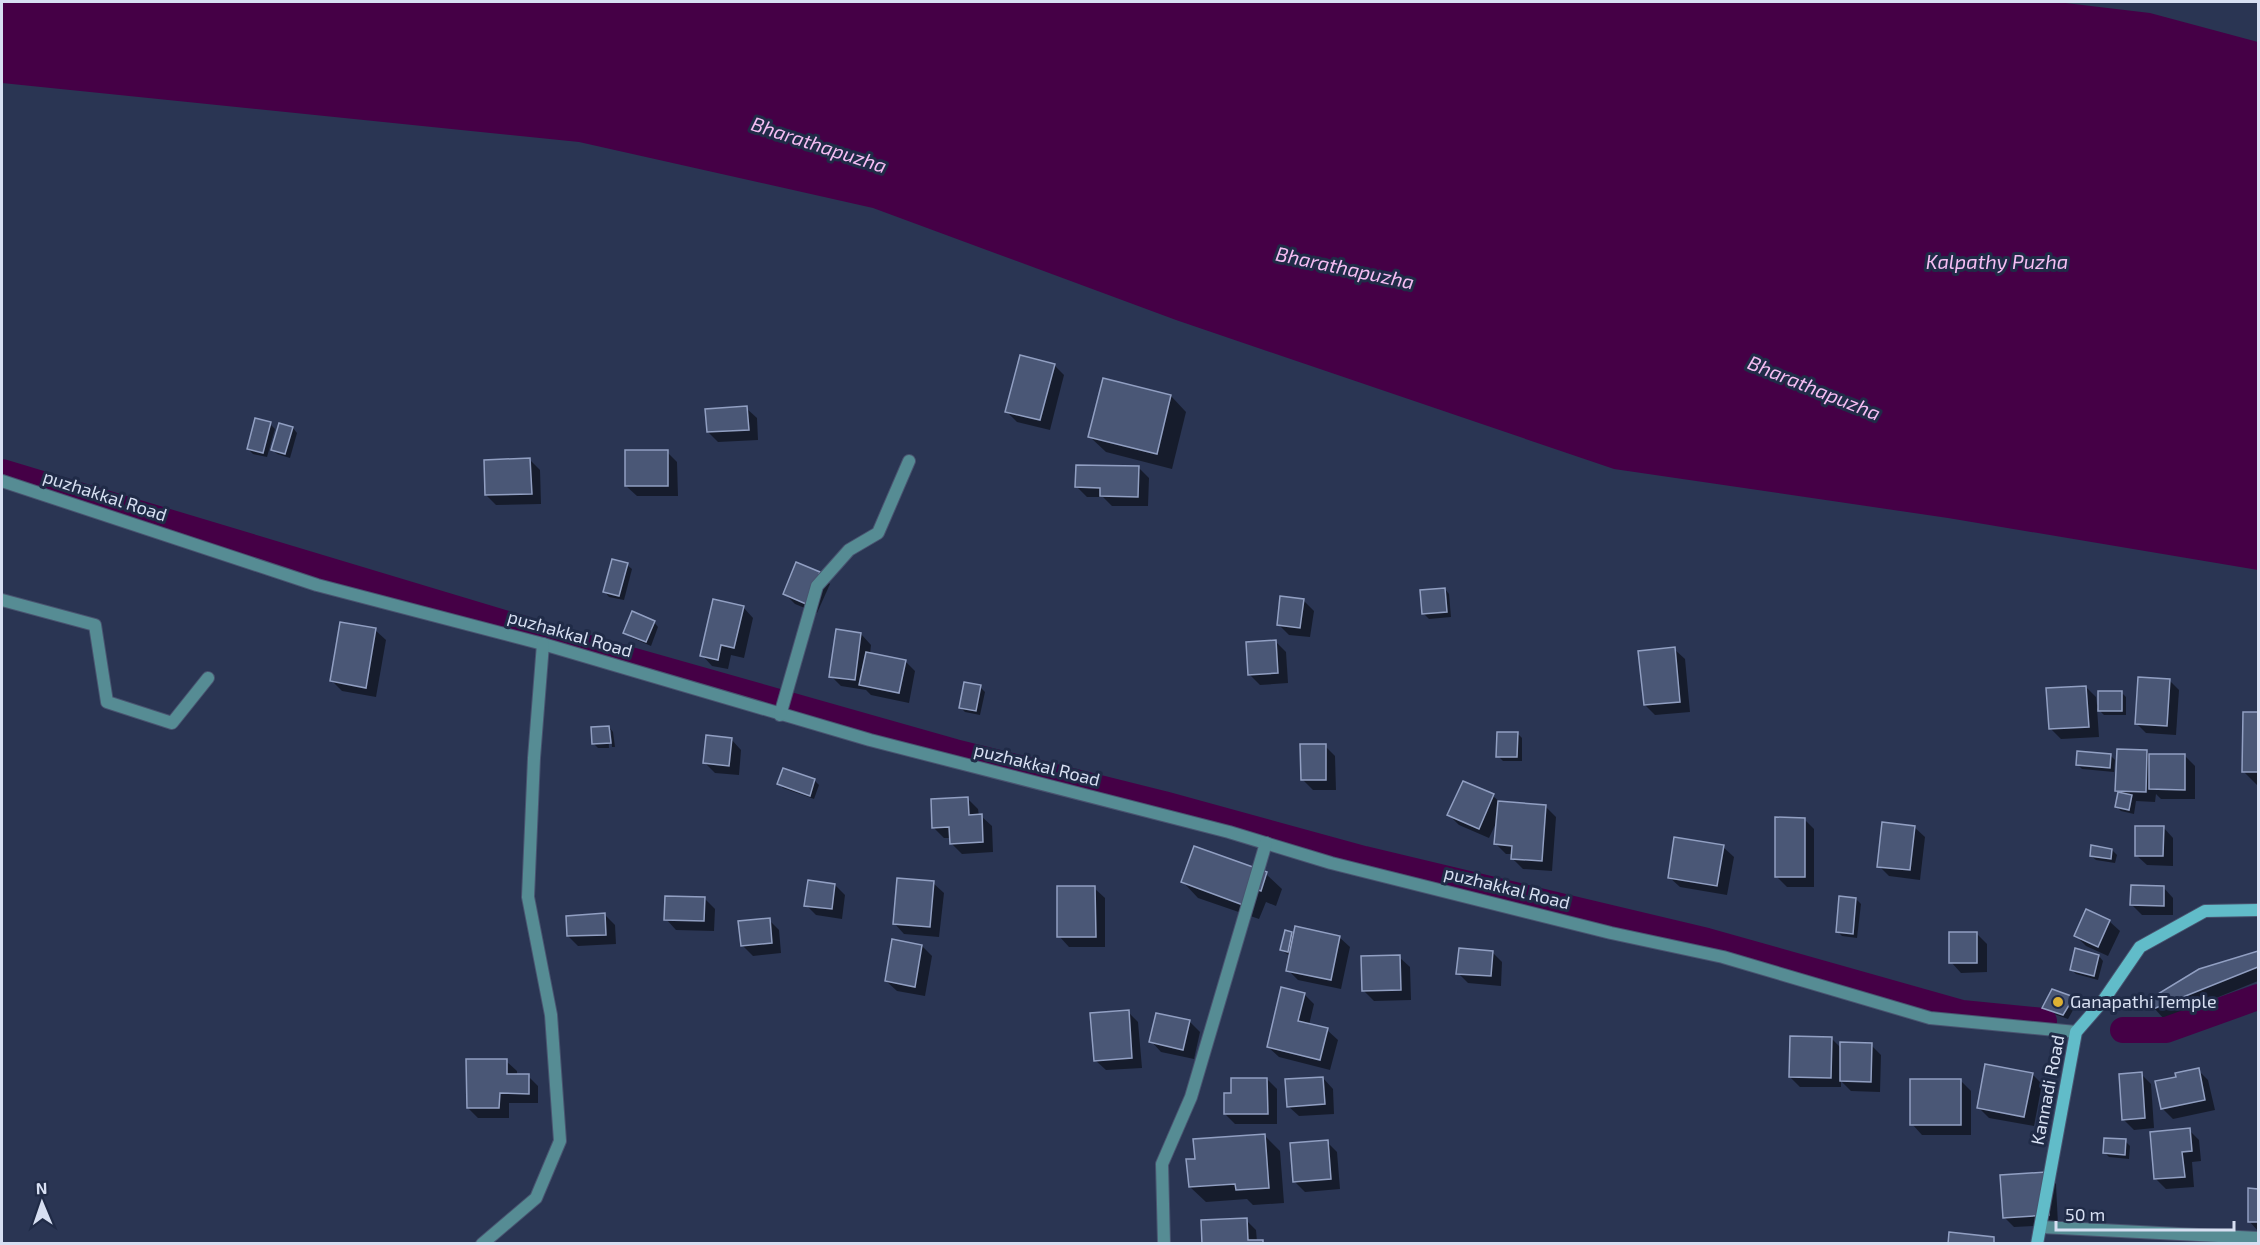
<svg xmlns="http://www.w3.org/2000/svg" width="2260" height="1245" font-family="'Exo 2',sans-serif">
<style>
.water{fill:#450046}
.shadow{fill:#0007}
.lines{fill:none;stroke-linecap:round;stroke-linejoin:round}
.canal{stroke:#450046;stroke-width:26}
.building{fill:#4a5776;stroke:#919fc2;stroke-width:1.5}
.street-casing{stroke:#495470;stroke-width:14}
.secondary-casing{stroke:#495470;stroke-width:14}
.street{stroke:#568c94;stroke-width:12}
.secondary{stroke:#61bcc9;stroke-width:12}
.poi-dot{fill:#deb133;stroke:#202b47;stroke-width:2}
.labels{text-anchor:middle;stroke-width:6;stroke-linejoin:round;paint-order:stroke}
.street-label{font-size:18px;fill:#d7dff2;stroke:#202b47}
.poi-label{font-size:18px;fill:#d7dff2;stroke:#202b47;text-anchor:start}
.water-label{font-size:20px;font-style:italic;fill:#f5bdf3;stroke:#202b47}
</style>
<rect width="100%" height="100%" fill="#2a3553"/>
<path class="water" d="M2 2H2057L2150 13 2258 42V570L1948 518 1614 469 1176 320 873 208 579 142 2 83Z"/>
<g class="shadow">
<path d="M1054 365 1064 375 1050 430 1017 422 1006 411Z"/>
<path d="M1171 396 1186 412 1172 469 1106 452 1090 437Z"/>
<path d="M746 408 757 418 758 440 718 442 708 432Z"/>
<path d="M270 424 275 429 267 457 253 454 248 449Z"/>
<path d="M280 424 293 428 297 433 290 458 277 454 273 450Z"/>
<path d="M667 452 677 462 678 496H637L626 486Z"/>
<path d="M530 460 540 470 541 504 496 505 486 495Z"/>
<path d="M1138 467 1149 478 1148 506H1112L1103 497H1087L1077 487Z"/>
<path d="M627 565 632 569 624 600 609 597 605 592Z"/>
<path d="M819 573 830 584 817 613 795 604 785 594Z"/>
<path d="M1445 589 1449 594 1451 617 1429 619 1424 614Z"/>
<path d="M1303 600 1314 611 1310 637 1289 635 1279 625Z"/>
<path d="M743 607 753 618 744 658 731 655 728 669 712 666 702 655Z"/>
<path d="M654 622 658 627 651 646 630 637 625 632Z"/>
<path d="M375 630 386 640 376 697 342 691 332 681Z"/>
<path d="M861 634 871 645 870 654 905 661 915 671 909 703 871 695 866 690 841 686 831 676Z"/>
<path d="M1275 641 1286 652 1288 683 1260 685 1249 674Z"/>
<path d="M1674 649 1685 659 1690 712 1655 715 1645 705Z"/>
<path d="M2169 680 2179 690 2176 735 2146 733 2136 723Z"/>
<path d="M980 687 985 692 980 715 965 712 960 707Z"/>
<path d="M2086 687 2096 697 2097 705 2121 692 2126 697V715H2104L2097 708 2099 737 2061 739 2051 729Z"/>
<path d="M2244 714H2258V786L2244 772Z"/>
<path d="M609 727 613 732 615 747H612L611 730H608L609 748H598L594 744Z"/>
<path d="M1517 733 1522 738V761H1503L1498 756Z"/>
<path d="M731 739 741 750 739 775 715 773 704 762Z"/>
<path d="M1325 746 1335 756 1336 790H1313L1303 780Z"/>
<path d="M2146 751 2151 756H2185L2195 766V799H2161L2156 794 2155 802 2136 801 2134 814 2121 811 2116 806 2119 793 2117 791Z"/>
<path d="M2110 755 2115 760 2114 772 2082 769 2077 764Z"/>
<path d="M814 780 819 785 814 799 783 788 779 784Z"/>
<path d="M1463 783 1493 796 1501 803 1545 806 1556 817 1552 871 1523 869 1512 858 1513 854H1506L1496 844 1497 821 1489 838 1459 825 1449 815Z"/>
<path d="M968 799 978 809 979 816H981L992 826 993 852 962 854 951 843V838H944L934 828Z"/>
<path d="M1804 819 1814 829V887H1787L1777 877Z"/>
<path d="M1914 827 1925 837 1920 880 1889 876 1879 866Z"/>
<path d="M2163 827 2173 838V866L2147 865 2136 855Z"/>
<path d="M1723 847 1734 857 1727 895 1680 887 1669 877Z"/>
<path d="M2112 850 2117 855 2115 863 2096 860 2091 856Z"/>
<path d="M1266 874 1282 889 1276 906 1266 902 1259 919 1198 898 1183 882Z"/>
<path d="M933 883 944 893 939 937 904 934 894 923Z"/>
<path d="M835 885 845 895 842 919 816 915 806 905Z"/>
<path d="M2163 887 2173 898V915H2142L2132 905Z"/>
<path d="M1094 888 1105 898V947H1069L1059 936Z"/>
<path d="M705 899 715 909 714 931 676 930 666 919Z"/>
<path d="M1856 899 1861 904 1857 938 1842 936 1837 931Z"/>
<path d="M605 915 615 925 616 944 578 946 568 936Z"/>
<path d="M769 920 779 930 781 953 753 956 742 945Z"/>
<path d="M2109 921 2120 931 2108 956 2086 946 2076 936Z"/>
<path d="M1292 933 1294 936 1339 937 1350 947 1341 989 1298 980 1288 970 1290 956 1281 950Z"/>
<path d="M1976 933 1987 944V972L1961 973 1951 962Z"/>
<path d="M922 946 932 956 925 996 897 991 886 981Z"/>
<path d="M1492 952 1502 962 1501 986 1468 983 1458 973Z"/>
<path d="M2258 953V981L2164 1019 2154 1008Z"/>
<path d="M2099 956 2103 961 2098 980 2076 974 2071 969Z"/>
<path d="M1399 957 1410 967 1411 1000 1374 1001 1363 990Z"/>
<path d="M1304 994 1314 1004 1309 1025 1327 1030 1338 1040 1330 1070 1279 1057 1268 1047Z"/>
<path d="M2073 999 2077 1003 2068 1019 2048 1012 2044 1007Z"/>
<path d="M1128 1012 1138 1022 1142 1068 1106 1070 1095 1060Z"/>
<path d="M1189 1021 1200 1032 1194 1059 1161 1052 1151 1041Z"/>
<path d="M1831 1038 1842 1049 1871 1045 1881 1055 1880 1092 1851 1091 1841 1081V1087H1800L1790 1077Z"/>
<path d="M506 1061 517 1071V1076H528L538 1086V1103H509V1118H478L468 1108Z"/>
<path d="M2198 1070 2208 1080 2215 1110 2173 1119 2163 1109 2157 1082 2178 1078Z"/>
<path d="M2032 1074 2042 1084 2034 1126 1989 1118 1979 1108Z"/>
<path d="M2141 1074 2151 1084 2154 1128 2134 1130 2123 1119Z"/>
<path d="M1323 1078 1333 1089 1334 1114 1299 1116 1288 1106Z"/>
<path d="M1267 1079 1277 1089V1124H1235L1225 1114 1232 1094Z"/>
<path d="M1961 1081 1971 1091V1135H1922L1912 1124Z"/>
<path d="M2189 1130 2199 1140 2201 1161 2192 1162 2194 1187 2166 1189 2156 1179Z"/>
<path d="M1265 1136 1280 1151 1284 1203 1253 1205 1247 1199 1206 1202 1190 1187 1196 1160Z"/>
<path d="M2125 1141 2130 1146 2129 1159 2109 1157 2104 1152Z"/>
<path d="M1327 1142 1337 1152 1340 1189 1305 1192 1294 1181Z"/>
<path d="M2046 1173 2056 1184 2058 1225 2014 1227 2004 1217Z"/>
<path d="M2250 1190H2258V1231L2249 1221Z"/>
<path d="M1246 1220 1256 1230 1257 1242 1265 1244H1204Z"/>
</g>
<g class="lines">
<g class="canal">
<path d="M2 472 574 644 955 752 1164 804 1364 859 1707 941 1962 1013 2044 1021"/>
<path d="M2123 1030H2166L2258 997"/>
</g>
</g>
<g class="building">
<path d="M1020 355 1055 364 1040 420 1005 412Z"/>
<path d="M1103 378 1171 395 1157 454 1088 437Z"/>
<path d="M747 406 749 430 707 432 705 409Z"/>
<path d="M255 418 271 422 263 453 247 449Z"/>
<path d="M279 423 293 427 285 454 271 450Z"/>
<rect x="625" y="450" width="43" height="36"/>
<path d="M530 458 532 494 485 495 484 460Z"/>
<path d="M1076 465 1139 466 1138 497 1100 496V488L1075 487Z"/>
<path d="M612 559 628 563 619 596 603 592Z"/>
<path d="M796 562 820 572 806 604 783 594Z"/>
<path d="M1445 588 1447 612 1422 614 1420 590Z"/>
<path d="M1280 596 1304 599 1300 628 1277 625Z"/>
<path d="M713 599 744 606 734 648 721 645 718 660 700 656Z"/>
<path d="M632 611 655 621 646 642 623 633Z"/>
<path d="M340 622 376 628 366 688 330 681Z"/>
<path d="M836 629 861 633 855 680 829 677Z"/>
<path d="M1276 640 1278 673 1248 675 1246 642Z"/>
<path d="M1675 647 1680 702 1644 705 1638 651Z"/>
<path d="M866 652 906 660 899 693 859 685Z"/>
<path d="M2138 677 2170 679 2167 726 2135 724Z"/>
<path d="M964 682 981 685 976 711 959 708Z"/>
<path d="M2086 686 2089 727 2049 729 2046 688Z"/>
<rect x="2098" y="691" width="24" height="20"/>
<path d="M2243 712H2258V772H2242Z"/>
<path d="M609 726 611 743 592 744 591 727Z"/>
<path d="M1497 732H1518L1517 757H1496Z"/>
<path d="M706 735 732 738 729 766 703 763Z"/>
<path d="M1300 744H1326V780H1301Z"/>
<path d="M2117 749 2147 750 2146 792 2115 791Z"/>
<path d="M2077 751 2111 754 2110 768 2076 765Z"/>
<path d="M2149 754H2185V790L2149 789Z"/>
<path d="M783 768 815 779 810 796 777 784Z"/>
<path d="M1463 781 1494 794 1479 829 1447 815Z"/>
<path d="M2118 792 2132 795 2129 810 2115 807Z"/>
<path d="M968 797 969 815 982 814 983 842 950 844 949 827 932 828 931 799Z"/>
<path d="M1498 801 1546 805 1542 861 1511 859 1512 846 1494 844Z"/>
<path d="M1775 817 1805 818V877H1775Z"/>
<path d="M1882 822 1915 826 1910 870 1877 867Z"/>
<path d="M2135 826H2164L2163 856H2135Z"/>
<path d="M1674 837 1724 845 1717 886 1668 878Z"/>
<path d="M2091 845 2112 849 2111 859 2090 856Z"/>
<path d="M1194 846 1267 872 1261 891 1250 887 1243 905 1181 882Z"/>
<path d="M897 878 934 881 930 927 893 924Z"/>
<path d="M808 880 835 884 832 909 804 906Z"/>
<path d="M2131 885 2164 886V906L2130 905Z"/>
<path d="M1057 886H1095L1096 937H1057Z"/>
<path d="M665 896 705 897 704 921 664 920Z"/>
<path d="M1839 896 1856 898 1853 934 1836 932Z"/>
<path d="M2086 909 2110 920 2098 947 2074 936Z"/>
<path d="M605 913 606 935 567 936 566 916Z"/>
<path d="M770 918 772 943 741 946 738 921Z"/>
<path d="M1295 926 1340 936 1331 980 1286 971Z"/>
<path d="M1285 930 1292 932 1288 952 1280 950Z"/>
<rect x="1949" y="932" width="28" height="31"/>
<path d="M892 939 922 945 915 987 885 981Z"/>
<path d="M1459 948 1493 951 1491 976 1456 974Z"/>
<path d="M2075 948 2099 955 2094 976 2070 970Z"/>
<path d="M2258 951V967L2153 1009 2148 1000 2199 969Z"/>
<path d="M1400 955 1401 990 1362 991 1361 956Z"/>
<path d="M1281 987 1305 993 1298 1021 1328 1028 1320 1060 1267 1047Z"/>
<path d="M2052 989 2074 997 2063 1015 2042 1008Z"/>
<path d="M1129 1010 1132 1058 1094 1061 1090 1013Z"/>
<path d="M1156 1013 1190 1020 1183 1050 1149 1042Z"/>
<path d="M1790 1036 1832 1037 1831 1078 1789 1077Z"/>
<path d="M1840 1042 1872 1043 1871 1082 1840 1081Z"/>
<path d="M466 1059H507V1074H529V1094L500 1093 499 1108H467Z"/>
<path d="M1985 1064 2033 1073 2024 1117 1977 1108Z"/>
<path d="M2199 1068 2205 1100 2161 1109 2155 1081 2176 1077 2175 1073Z"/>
<path d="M2142 1072 2145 1118 2122 1120 2119 1074Z"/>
<path d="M1323 1077 1325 1104 1287 1107 1285 1079Z"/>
<path d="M1231 1078H1267L1268 1114H1224V1093H1231Z"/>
<rect x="1910" y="1079" width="51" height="46"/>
<path d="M2190 1128 2192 1151 2182 1152 2185 1177 2154 1179 2150 1132Z"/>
<path d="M1265 1134 1269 1188 1236 1190 1235 1184 1189 1187 1186 1159H1195L1193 1139Z"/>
<path d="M2104 1138 2126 1139 2125 1155 2103 1153Z"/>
<path d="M1328 1140 1331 1179 1293 1182 1290 1143Z"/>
<path d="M2046 1172 2049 1215 2003 1218 2000 1175Z"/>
<path d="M2248 1188 2258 1189V1222H2248Z"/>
<path d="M1247 1218 1248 1240H1263V1244H1202L1201 1220Z"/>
<path d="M1949 1232 1994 1237V1244H1948Z"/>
</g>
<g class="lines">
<g class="street-casing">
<g id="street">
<path d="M2 481 317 585 543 644 870 740 1229 832 1331 863 1611 933 1723 957 1930 1018 2076 1032"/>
<path d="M2 600 95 625 107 702 172 723 208 678"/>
<path d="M780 715 817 586 849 550 878 533 909 461"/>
<path d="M2041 1227 2258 1238"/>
<path d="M482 1244 536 1198 560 1141 551 1015 528 897 534 758 543 644"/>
<path d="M1164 1244 1162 1164 1191 1097 1266 843"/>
</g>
</g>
<g class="secondary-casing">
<path id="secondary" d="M2037 1244 2076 1032 2103 1001 2140 947 2205 911 2258 910"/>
</g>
<use href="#street" class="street"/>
<use href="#secondary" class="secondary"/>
</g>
<circle class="poi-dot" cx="2058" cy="1002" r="6"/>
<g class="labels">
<g class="street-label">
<text transform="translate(105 496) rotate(18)" y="6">puzhakkal Road</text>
<text transform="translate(570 634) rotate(16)" y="6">puzhakkal Road</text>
<text transform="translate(1037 765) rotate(14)" y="6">puzhakkal Road</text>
<text transform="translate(1507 888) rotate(14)" y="6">puzhakkal Road</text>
<text transform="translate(2048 1090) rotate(-79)" y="6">Kannadi Road</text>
</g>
<g class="poi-label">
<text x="2070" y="1008">Ganapathi Temple</text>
</g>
<g class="water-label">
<text transform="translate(819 145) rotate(18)" y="7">Bharathapuzha</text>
<text x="1997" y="269">Kalpathy Puzha</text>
<text transform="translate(1345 268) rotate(12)" y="7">Bharathapuzha</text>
<text transform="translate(1814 388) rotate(22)" y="7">Bharathapuzha</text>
</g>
</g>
<rect width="2260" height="1245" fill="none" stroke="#d7dff2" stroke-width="6"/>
<g transform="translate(42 1203) rotate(358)" stroke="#202b47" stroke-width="4.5" paint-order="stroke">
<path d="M0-4.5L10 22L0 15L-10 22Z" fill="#d7dff2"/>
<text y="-9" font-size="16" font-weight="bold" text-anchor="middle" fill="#d7dff2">N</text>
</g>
<path d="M2056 1221v9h178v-9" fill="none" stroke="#d7dff2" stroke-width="3"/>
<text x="2065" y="1221" font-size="18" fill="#d7dff2" stroke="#202b47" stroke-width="4.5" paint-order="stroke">50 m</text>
</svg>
